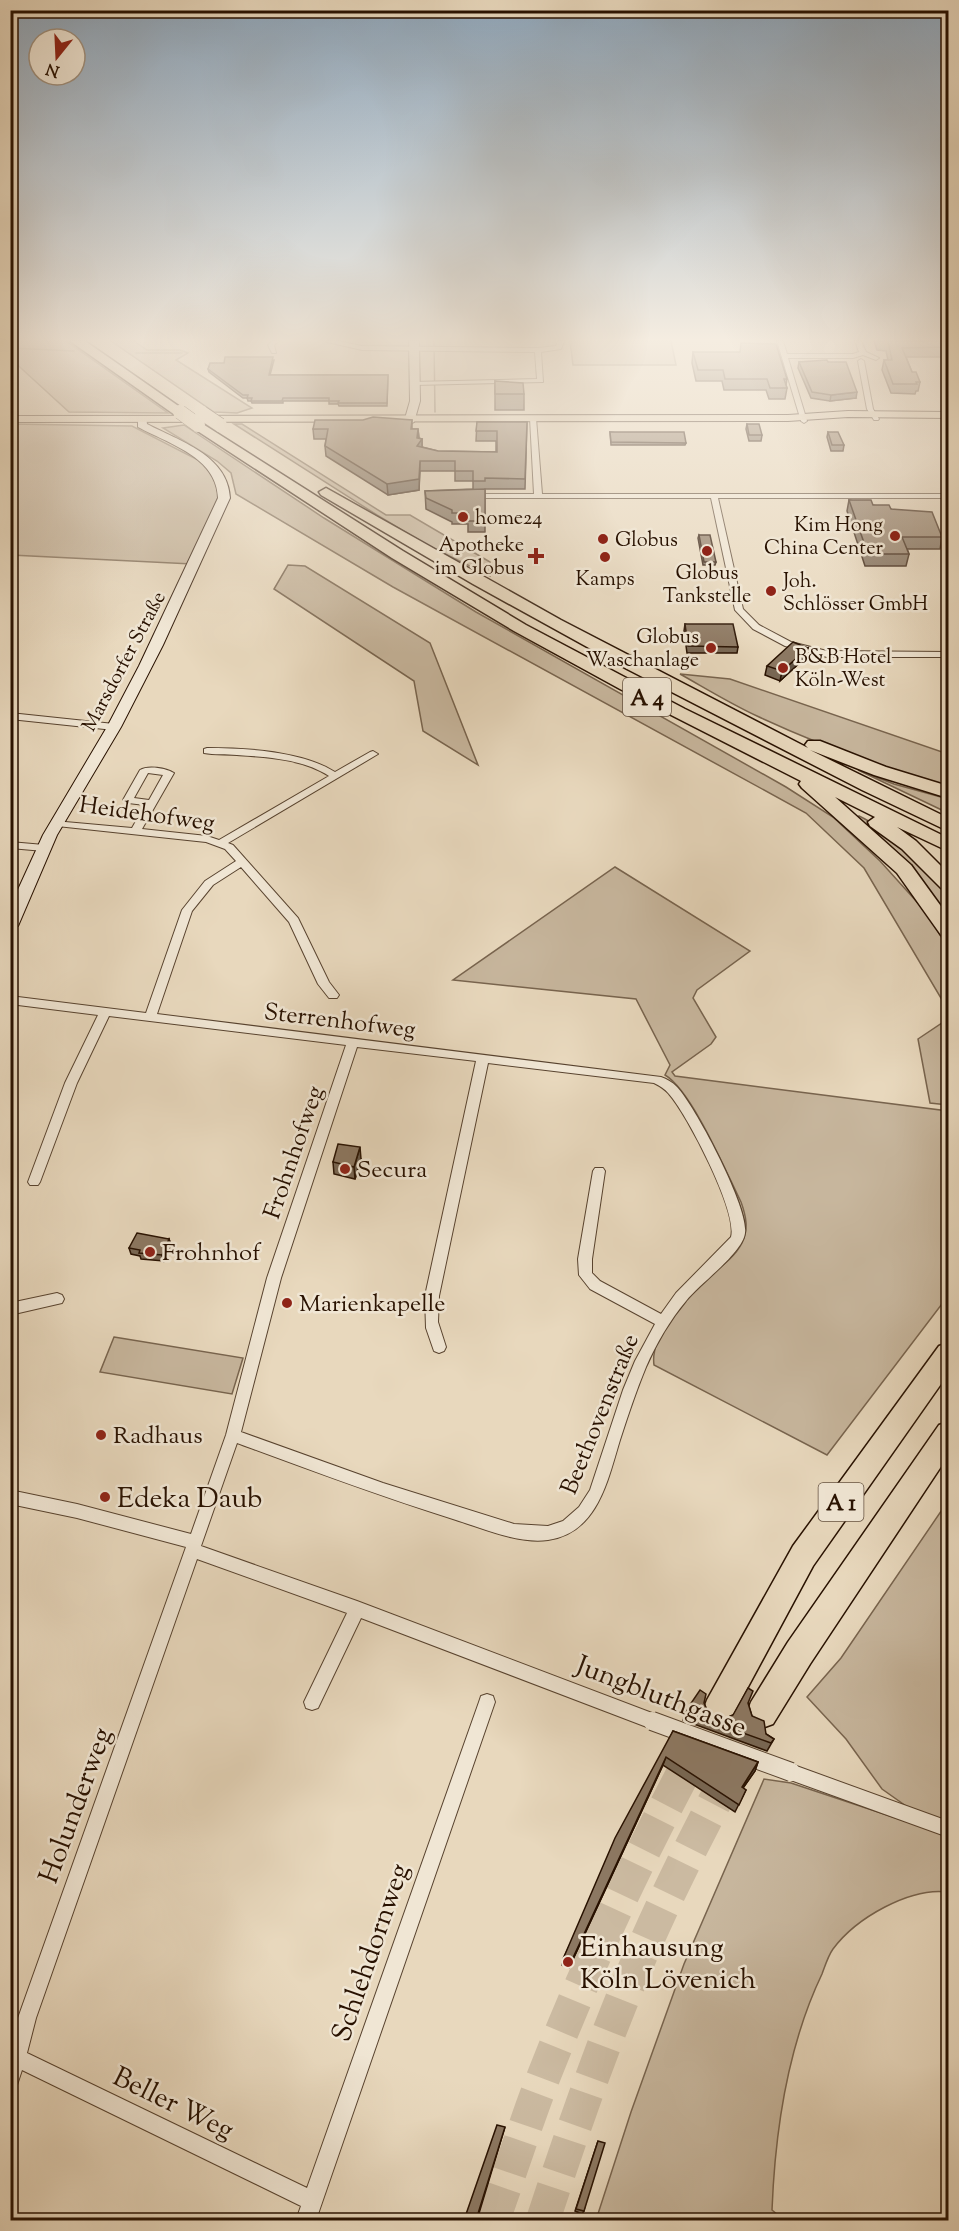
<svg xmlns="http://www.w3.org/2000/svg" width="959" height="2231" font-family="'Sorts Mill Goudy',serif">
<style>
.green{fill:#c7b69d;stroke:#78644e;stroke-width:1.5}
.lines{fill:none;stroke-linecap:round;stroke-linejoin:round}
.stream{stroke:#74604b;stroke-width:1.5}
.highway-tunnel{stroke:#cbbaa1;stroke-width:34;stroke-dasharray:34 16;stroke-linecap:butt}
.street-casing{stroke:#58432f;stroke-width:2}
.secondary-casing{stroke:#281100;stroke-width:2}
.primary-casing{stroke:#281100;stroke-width:2}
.highway-casing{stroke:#281100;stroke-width:3}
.street{fill:#f0e6d4;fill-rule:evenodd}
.secondary{fill:#f0e6d4;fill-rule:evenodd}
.primary{fill:#e8d8bd;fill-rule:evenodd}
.highway{fill:#e8d8bd;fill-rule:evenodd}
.street-bridge-casing{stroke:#58432f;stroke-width:20;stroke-linecap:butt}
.highway-bridge-casing{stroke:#281100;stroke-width:15;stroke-linecap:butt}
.street-bridge{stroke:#f0e6d4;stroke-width:18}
.highway-bridge{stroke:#e8d8bd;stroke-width:14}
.wall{fill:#786754;stroke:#281100;stroke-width:1.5}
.shaded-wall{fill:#625445;stroke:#281100;stroke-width:1.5}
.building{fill:#8c7862;stroke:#281100;stroke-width:1.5}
.poi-dot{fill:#8f2418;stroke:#f0e6d4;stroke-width:2}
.labels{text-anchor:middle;stroke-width:5;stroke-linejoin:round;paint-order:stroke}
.far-poi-label{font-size:20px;fill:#281100;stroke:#f0e6d4;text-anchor:start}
.far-street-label{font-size:20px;fill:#281100;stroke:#f0e6d4}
.shield{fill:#f0e6d4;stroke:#645140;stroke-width:1.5}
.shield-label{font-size:22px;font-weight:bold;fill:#281100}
.street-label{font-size:24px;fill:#281100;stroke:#f0e6d4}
.poi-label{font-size:24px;fill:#281100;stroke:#f0e6d4;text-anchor:start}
.near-poi-label{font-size:28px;fill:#281100;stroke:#f0e6d4;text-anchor:start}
.near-street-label{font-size:28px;fill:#281100;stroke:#f0e6d4}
</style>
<rect width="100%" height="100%" fill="#e8d8bd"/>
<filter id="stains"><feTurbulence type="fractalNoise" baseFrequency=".00333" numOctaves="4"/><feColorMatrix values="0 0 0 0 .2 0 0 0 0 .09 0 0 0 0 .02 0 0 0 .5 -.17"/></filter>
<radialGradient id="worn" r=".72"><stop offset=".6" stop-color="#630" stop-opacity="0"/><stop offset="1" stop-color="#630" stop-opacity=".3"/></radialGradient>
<g class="green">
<path d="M11 341H66L168 413 69 412 11 359Z"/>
<path d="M111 341H134L147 350H180L188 353 176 360 252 408 237 413 214 412Z"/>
<path d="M570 341H671L676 365H573Z"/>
<path d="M10 424 132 426 206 464 221 490 192 564 11 555Z"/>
<path d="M234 424H242L386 515H410L490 562V576L427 545 377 515Z"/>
<path d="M184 425 324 518 476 612 786 787 833 817 880 861 926 912 948 948V1010L864 868 806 813 393 587 236 494 231 473 217 461 163 428Z"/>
<path d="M288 565 305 566 430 643 478 765 423 731 414 681 274 589Z"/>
<path d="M680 674 730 679 948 754V787C883 768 819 745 757 716 731 704 705 688 680 674Z"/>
<path d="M858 770 894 784 948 799V813Z"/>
<path d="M859 816C889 830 927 867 948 892V918L895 854 857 818Z"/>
<path d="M615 867 750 951 697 990 693 998 716 1037 711 1044 672 1072 675 1076 948 1111V1296L827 1455 654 1365C650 1338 680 1303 698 1285 712 1272 733 1261 742 1243 749 1229 746 1216 741 1202 726 1172 692 1091 665 1075L670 1065 636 999 453 980Z"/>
<path d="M948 1019V1105L930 1103 918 1039Z"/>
<path d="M114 1337 243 1358 232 1394 100 1372Z"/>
<path d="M948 1501V1892C910 1887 856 1918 833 1949 828 1956 825 1966 822 1974 788 2045 775 2132 772 2210L784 2220H596L631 2112 684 1964 764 1779 791 1783 902 1820 906 1806 882 1789 846 1739 807 1697 841 1658Z"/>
</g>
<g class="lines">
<g class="stream">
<path d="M434 341 435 412"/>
<path d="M10 348 74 351"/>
<path d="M136 353H182"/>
</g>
<g class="highway-tunnel">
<path d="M493 2220C510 2173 525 2125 543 2078 587 1966 638 1857 695 1751"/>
<path d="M543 2220C573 2129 604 2039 642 1952 677 1871 719 1793 760 1716"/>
</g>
<g class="street-casing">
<g id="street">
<path d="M272 341H279L274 345 276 353H272L268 345Z"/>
<path d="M323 341H338L362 346 538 348 556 346 558 341H564L561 349 541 352 543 382 414 385 411 383 412 382 537 379 535 352 362 350Z"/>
<path d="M777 341H783L787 354H853L859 352 855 341H861L866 352 879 358 876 360 863 355 853 358H788L807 421 804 423 801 421Z"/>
<path d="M861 359 864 361 873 409 879 419 878 420H874L867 409 858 361Z"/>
<path d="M533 416 536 418 542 494H948V498H718L743 609 759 625 791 642 827 651 948 652V657H827L785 646 753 629 735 610 711 498H467L466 496 470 494H534L530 418Z"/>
<path d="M10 713 114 724 119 727 114 730 10 719Z"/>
<path d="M207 748C245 748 302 751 335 772L370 752 373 751 378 754 228 843 233 845 298 918 329 982 339 995 337 998H329L318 984 289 922 241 867 213 885 192 911 157 1014 661 1077C667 1079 672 1082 677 1087 695 1106 749 1208 745 1233 743 1253 699 1284 686 1301 670 1320 656 1344 646 1367 636 1391 628 1415 620 1440 608 1479 598 1533 548 1540 518 1544 485 1529 456 1520 382 1497 310 1470 237 1443L201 1546 357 1601 652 1713 658 1715 660 1721 658 1727 652 1729 361 1618 318 1708 312 1710 306 1708 304 1702 347 1613 197 1559 36 2018 27 2053 307 2188 479 1702 481 1696 487 1694 493 1696 495 1702 316 2220H296L301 2206 22 2070 17 2085 10 2087V2043L18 2018 186 1547 77 1518 10 1504V1490L77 1504 191 1534 226 1435 267 1278 346 1045 109 1016 77 1083 40 1182 38 1185H30L28 1182 65 1083 98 1015 10 1004V996L146 1013 182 910 205 881 236 861 225 849 206 842 57 826 54 825V821L132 828 145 805 128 803 123 800 140 770C148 765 166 768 174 773L142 829 207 836 219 840 329 776C303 759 267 757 237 755 226 754 214 755 204 753V749ZM148 773 163 775 149 800 134 798ZM357 1047 476 1061 425 1296 426 1328 434 1351 439 1353 444 1351 446 1347 438 1322 439 1296 488 1063 654 1083C660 1086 665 1089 669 1094 687 1114 738 1212 731 1237L676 1293 661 1314 600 1281 592 1273V1259L605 1171 603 1168H595L593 1171 578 1259 579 1275 590 1289 655 1324 635 1361 623 1390 590 1490 579 1507 563 1521 548 1526 514 1524 383 1483 241 1432 281 1278Z"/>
<path d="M10 842 44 845 49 848 44 851 10 848Z"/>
<path d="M57 1293 62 1295 64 1299 62 1303 10 1315V1303Z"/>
<path d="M791 1764 948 1821V1837L785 1778 783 1772 785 1766Z"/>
</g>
</g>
<g class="secondary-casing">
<g id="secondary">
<path d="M409 341H419L420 401 414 422 409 425 404 422 410 401Z"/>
<path d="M138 417H146L147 424C179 441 228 455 230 498L163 645 121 727 57 835 18 926 10 931V907L43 835 107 727 139 666 218 498C217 457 169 444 138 427Z"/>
</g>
</g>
<g class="primary-casing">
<path id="primary" d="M848 411 948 412V418L848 417 788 421 10 422V416L788 415Z"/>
</g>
<g class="highway-casing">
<g id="highway">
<path d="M70 341H85L187 412 185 415H175Z"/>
<path d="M198 421 403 551 526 625 685 709 948 838V851L897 827 916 841 948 873V890L941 888 902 849 870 826 868 822 875 817 835 797 911 865 948 916V937L941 935 897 873 802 788 799 784 801 781 620 689 514 631 392 558 193 428V422Z"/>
<path d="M326 488 561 620 808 748 805 745 808 741H820L886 767 948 786V798L874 775 810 750 948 818V831L862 790 627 669 473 584 321 495 319 492Z"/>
<path d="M948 1343V1374L813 1566 729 1722 718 1726 707 1722 703 1711 707 1700 793 1546 939 1346Z"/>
<path d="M948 1422V1456L810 1664 773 1724 762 1728 751 1724 747 1713 751 1702 788 1642 939 1425Z"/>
</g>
</g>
<use href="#street" class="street"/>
<use href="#secondary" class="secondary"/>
<use href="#primary" class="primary"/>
<use href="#highway" class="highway"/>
<g class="street-bridge-casing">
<path id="street-bridge" d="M652 1721 791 1772"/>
</g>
<g class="highway-bridge-casing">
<g id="highway-bridge">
<path d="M180 412 198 425"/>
<path d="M202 413 220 425"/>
</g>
</g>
<use href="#street-bridge" class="street-bridge"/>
<use href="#highway-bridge" class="highway-bridge"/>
</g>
<g class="wall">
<path d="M874 341H948V357H906L912 372 920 382 918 391H916L915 394 891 393 882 370 884 360H888L886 351 877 350Z"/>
<path d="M693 352 787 379 786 385 787 388 785 399H769L766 390H724L722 381H696L692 363Z"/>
<path d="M274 360 270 375H388L387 406H339L338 404H329V401H283V403H252L251 401H248L247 398H243L209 372 208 369 224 363Z"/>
<path d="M799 362H828L856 398 830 401 811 398 798 368Z"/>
<path d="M495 381 524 394V410H495Z"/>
<path d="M412 420V429H418L419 438 422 439V447L438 451 496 452V441H476L477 422H527L525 489H485V532H468V524H452V522L426 509 425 491 473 489V481H455V471H420L419 490 388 495 326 456 325 446 326 439H314L313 429Z"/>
<path d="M747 424 762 435 761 441H749L746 429Z"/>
<path d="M610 432 686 443 685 445H611Z"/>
<path d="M828 432 844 445 843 451H831L827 437Z"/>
<path d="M849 500 891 509 942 537 940 549H907L909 554 906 566H865L847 511Z"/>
<path d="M699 535 716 562 715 565H703L698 538Z"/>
<path d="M685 624 738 647 737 653H687L684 631Z"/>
<path d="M806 657 780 681 765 675 767 666Z"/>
<path d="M361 1159 355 1179 334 1174 333 1162Z"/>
<path d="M169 1239 171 1245 164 1261 141 1259 140 1256 131 1254 129 1248Z"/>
<path d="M704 1703 709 1715 722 1720 733 1715 748 1703 752 1716 766 1734 774 1739 767 1751 683 1720 685 1712Z"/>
<path d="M673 1731 758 1762 755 1771 743 1788 746 1790 735 1812 663 1765 569 1968 562 1965 563 1959Z"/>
<path d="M598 2141 584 2211 582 2214 575 2211Z"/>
</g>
<g class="shaded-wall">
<path d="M857 392 856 398 830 401 831 395Z"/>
<path d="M418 429 419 439H422V449L417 456Z"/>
<path d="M420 461 419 490 388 495 387 484Z"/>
<path d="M808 648 806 657 780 681 782 671Z"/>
<path d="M360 1147 361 1159 355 1179 354 1167Z"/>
<path d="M169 1239 171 1245 164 1261 162 1255Z"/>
<path d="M666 1757 663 1765 569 1968 571 1962Z"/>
<path d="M758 1762 755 1771 738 1795 742 1787Z"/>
<path d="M505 2127 477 2220H476Z"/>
</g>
<g class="building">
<path d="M887 341H948V347L902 348 912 372H916L920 382H916L917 384H893L884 360H892L888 341Z"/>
<path d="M741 343 776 344 787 379H784L787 388H770L767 379H725L723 370H698L693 352H740Z"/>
<path d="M225 357H273L269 375H388L387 403H338L339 401H329V398H283L282 401H251L252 398H247L248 395H243L208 369 210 363H224Z"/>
<path d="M827 360 828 362H846L857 392 831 395 812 392 799 362Z"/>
<path d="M495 381 523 383 524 394H495Z"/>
<path d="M373 417 412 420 411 429H418L417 438 422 439 417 446 438 451 497 452V431H476L477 422H527L525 479 485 478V481H473V471H455V461H420L419 479 387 484 325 446 328 429H313L315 420H363Z"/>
<path d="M747 424H759L762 435H749Z"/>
<path d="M610 432H684L686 443 611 442Z"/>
<path d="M828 432H838L844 445H832Z"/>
<path d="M485 489V521H468V513H452V510L426 498 425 491Z"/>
<path d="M849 500H871L873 505H889L891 509 932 512 942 537H902L909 554H868Z"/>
<path d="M699 535H710L716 562H704Z"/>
<path d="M685 624H733L738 647 688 646Z"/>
<path d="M793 642 808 648 782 671 767 666Z"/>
<path d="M338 1144 360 1147 354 1167 333 1162Z"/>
<path d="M137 1233 169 1239 162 1255 139 1253 140 1250 129 1248Z"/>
<path d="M748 1688 753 1691 748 1703 752 1716 764 1721 766 1734 774 1739 771 1743 685 1712 700 1690 706 1694 704 1703 709 1715 722 1720 733 1715Z"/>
<path d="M673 1731 758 1762 742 1787 746 1790 739 1805 666 1757 571 1962 563 1959 615 1838Z"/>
<path d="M497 2125 505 2127 476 2220H464Z"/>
<path d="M598 2141 605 2143 584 2211 576 2209Z"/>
</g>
<linearGradient id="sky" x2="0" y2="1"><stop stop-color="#8ea7bd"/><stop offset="0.52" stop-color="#f5ede1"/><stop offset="1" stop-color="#f5ede1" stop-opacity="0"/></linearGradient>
<rect width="959" height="654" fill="url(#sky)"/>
<g class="poi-dot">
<circle cx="463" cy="517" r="6"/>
<circle cx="895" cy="536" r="6"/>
<circle cx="603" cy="539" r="6"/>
<circle cx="707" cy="551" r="6"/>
<path d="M533 547h6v6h6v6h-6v6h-6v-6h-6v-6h6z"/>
<circle cx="605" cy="557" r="6"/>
<circle cx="771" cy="591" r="6"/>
<circle cx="711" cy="648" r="6"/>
<circle cx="783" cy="668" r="6"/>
<circle cx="345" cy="1169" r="6"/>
<circle cx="150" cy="1252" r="6"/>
<circle cx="287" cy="1303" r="6"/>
<circle cx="101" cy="1435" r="6"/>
<circle cx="105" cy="1497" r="6"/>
<circle cx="568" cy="1962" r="6"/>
</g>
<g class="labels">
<g class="far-poi-label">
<text x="475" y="524">home24</text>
<text x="883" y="531" text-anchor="end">Kim Hong<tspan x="883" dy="23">China Center</tspan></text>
<text x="615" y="546">Globus</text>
<text x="524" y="551" text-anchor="end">Apotheke<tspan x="524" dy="23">im Globus</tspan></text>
<text x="707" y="579" text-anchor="middle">Globus<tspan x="707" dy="23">Tankstelle</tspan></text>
<text x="605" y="585" text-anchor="middle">Kamps</text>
<text x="783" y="587">Joh.<tspan x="783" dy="23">Schlösser GmbH</tspan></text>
<text x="699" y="643" text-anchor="end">Globus<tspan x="699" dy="23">Waschanlage</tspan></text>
<text x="795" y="663">B&amp;B Hotel<tspan x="795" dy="23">Köln-West</tspan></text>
</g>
<g class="far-street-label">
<text transform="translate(123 661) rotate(-62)" y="7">Marsdorfer Straße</text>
</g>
<g class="shield">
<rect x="623" y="678" width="48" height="38" rx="4.5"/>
<rect x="818.5" y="1483" width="45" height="38" rx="4.5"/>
</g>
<g class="shield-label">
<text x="647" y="705">A 4</text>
<text x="841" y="1510">A 1</text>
</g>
<g class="street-label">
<text transform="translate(147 813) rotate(8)" y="8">Heidehofweg</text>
<text transform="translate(340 1020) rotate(7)" y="8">Sterrenhofweg</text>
<text transform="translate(293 1152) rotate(-71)" y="8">Frohnhofweg</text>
<text transform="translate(599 1414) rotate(-68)" y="8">Beethovenstraße</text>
</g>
<g class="poi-label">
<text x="357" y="1177">Secura</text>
<text x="162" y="1260">Frohnhof</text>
<text x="299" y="1311">Marienkapelle</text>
<text x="113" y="1443">Radhaus</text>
</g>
<g class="near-poi-label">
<text x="117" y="1507">Edeka Daub</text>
<text x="580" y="1956">Einhausung<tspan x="580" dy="32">Köln Lövenich</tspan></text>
</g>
<g class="near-street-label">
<text transform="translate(662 1695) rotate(21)" y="10">Jungbluthgasse</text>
<text transform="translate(74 1805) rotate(-70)" y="10">Holunderweg</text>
<text transform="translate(369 1952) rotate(-71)" y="10">Schlehdornweg</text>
<text transform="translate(174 2102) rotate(26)" y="10">Beller Weg</text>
</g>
</g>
<rect width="959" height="2231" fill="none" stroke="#e8d8bd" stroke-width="36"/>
<rect x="12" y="12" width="935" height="2207" fill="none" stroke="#281100" stroke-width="3"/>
<rect x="18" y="18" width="923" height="2195" fill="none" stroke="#281100" stroke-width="1.5"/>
<g transform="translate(57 57) rotate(198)"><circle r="28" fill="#f0e6d4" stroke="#a0917f" stroke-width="1.5"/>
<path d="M0-4.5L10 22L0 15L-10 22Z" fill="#8f2418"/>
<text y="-9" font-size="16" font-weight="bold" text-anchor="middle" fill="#281100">N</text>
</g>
<rect width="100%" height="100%" filter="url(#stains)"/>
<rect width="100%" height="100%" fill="url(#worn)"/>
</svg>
